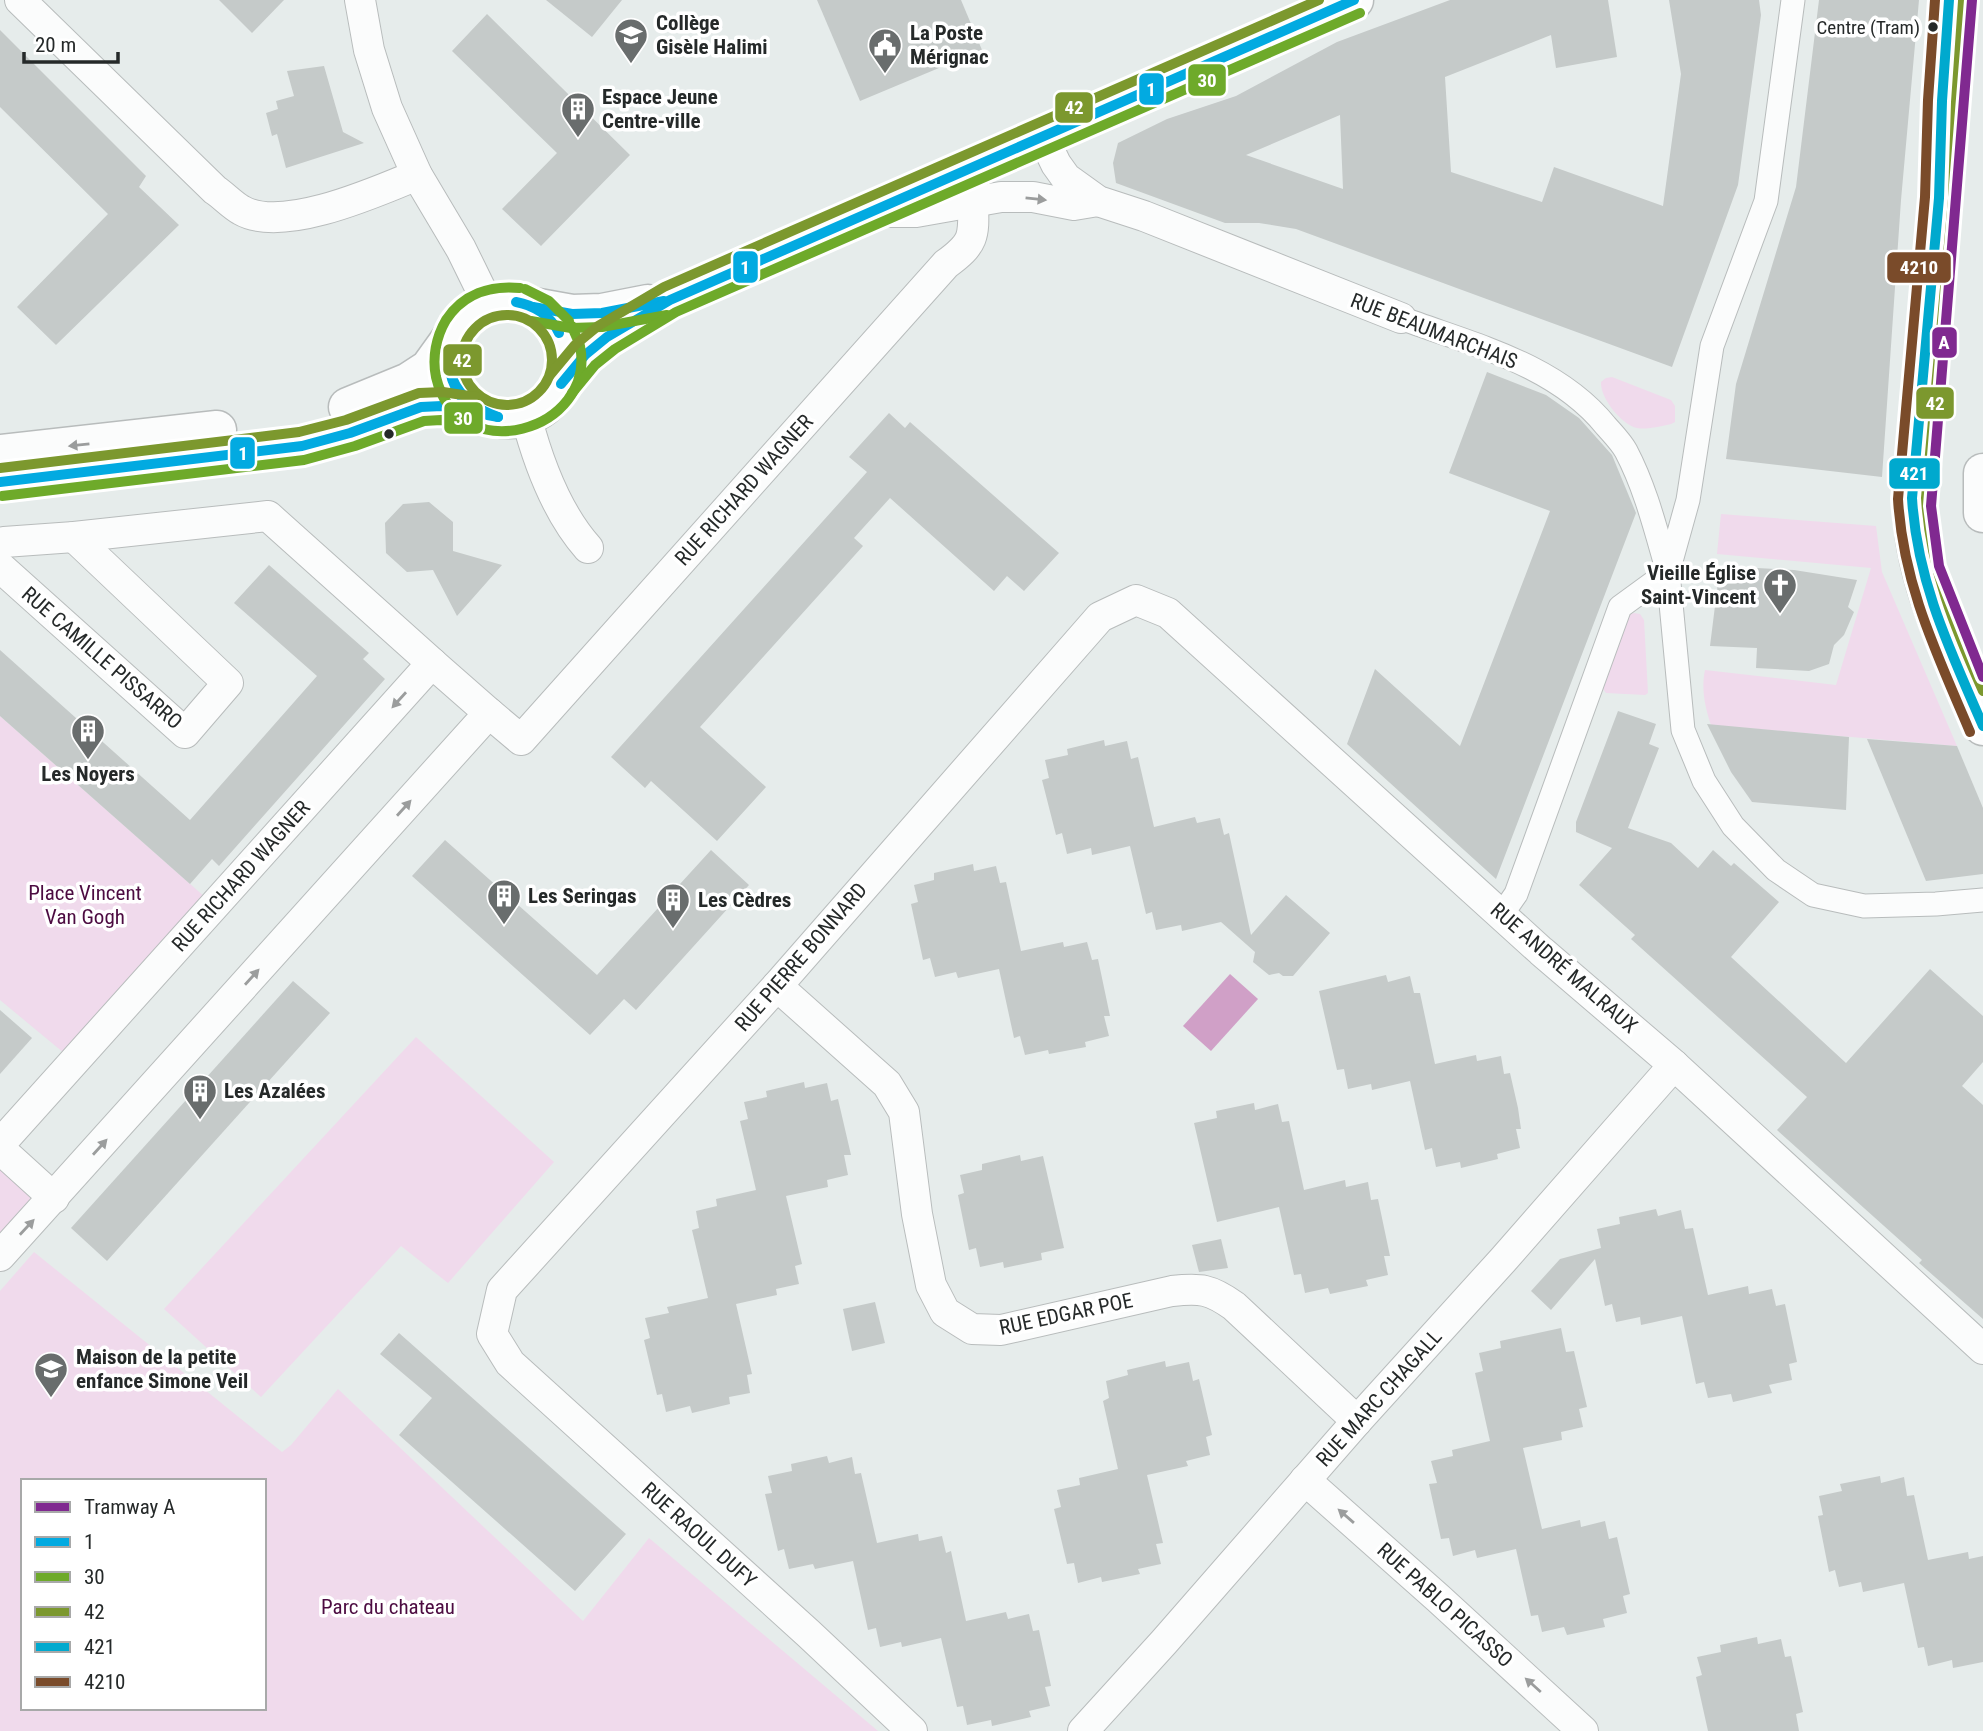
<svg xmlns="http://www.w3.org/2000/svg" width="1983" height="1731" font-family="'Roboto Condensed',sans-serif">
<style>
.green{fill:#f0daec;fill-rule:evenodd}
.water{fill:#d0a0c7}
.building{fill:#c5cac9;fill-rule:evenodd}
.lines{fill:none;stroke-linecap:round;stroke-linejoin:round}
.pedestrian-casing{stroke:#b8bcbc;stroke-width:25}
.minor-casing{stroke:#b8bcbc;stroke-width:32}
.secondary-casing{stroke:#b8bcbc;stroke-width:41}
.pedestrian{stroke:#fbfcfc;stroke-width:23}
.minor{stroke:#fbfcfc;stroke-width:30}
.secondary{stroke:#fbfcfc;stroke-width:38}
.bus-1-casing{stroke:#fff;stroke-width:16}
.bus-2-casing{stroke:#fff;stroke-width:16}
.bus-3-casing{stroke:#fff;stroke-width:16}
.bus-4-casing{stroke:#fff;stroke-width:16}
.bus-5-casing{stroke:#fff;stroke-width:16}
.bus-1{stroke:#02aae1;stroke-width:10}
.bus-2{stroke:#6eaa2a;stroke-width:10}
.bus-3{stroke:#7c982e;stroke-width:10}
.bus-4{stroke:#00a9ce;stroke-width:10}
.bus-5{stroke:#7a4b2a;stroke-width:10}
.tram-1-casing{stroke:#fff;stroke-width:16}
.tram-1{stroke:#802990;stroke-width:10}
.oneway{fill:#9b9d9d}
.bus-dot{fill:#252929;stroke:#fff;stroke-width:2.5}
.labels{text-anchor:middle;stroke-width:7;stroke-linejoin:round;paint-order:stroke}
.bus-label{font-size:19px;fill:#252929;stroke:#fff;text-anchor:end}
.poi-label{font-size:21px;font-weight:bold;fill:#252929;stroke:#fff;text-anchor:start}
.street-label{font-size:21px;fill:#252929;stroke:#fff}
.park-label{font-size:21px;fill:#4c0b41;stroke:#fff}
.line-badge{stroke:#fff;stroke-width:2.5}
.badge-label{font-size:19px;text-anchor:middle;font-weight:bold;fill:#fff}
</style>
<rect width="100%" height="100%" fill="#e6eceb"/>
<g class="green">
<path d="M1612 377 1671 400 1675 406V422L1671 424C1661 426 1647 430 1637 428 1622 425 1600 398 1601 382L1606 378Z"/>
<path d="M1721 514 1876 526 1882 572 1957 746 1711 725C1705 707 1701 689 1705 670L1836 685 1871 568 1717 554Z"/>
<path d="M1634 613 1640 614 1644 620 1648 693 1645 695 1606 693 1601 686 1628 615Z"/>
<path d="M0 716 206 898 64 1053 0 1000Z"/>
<path d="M416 1037 554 1162 448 1283 401 1246 261 1397 164 1309Z"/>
<path d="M0 1149 54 1198 0 1253Z"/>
<path d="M34 1252 282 1452 291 1445 338 1389 583 1621 649 1538 878 1731H0V1291ZM23 1481H264V1708H23Z"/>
</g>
<path class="water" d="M1230 974 1258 999 1211 1051 1183 1026Z"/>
<g class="building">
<path d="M219 0H284L252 33Z"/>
<path d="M546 0H622L592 37Z"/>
<path d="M817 0H961L982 50 860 101Z"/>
<path d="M1450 0H1608L1617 57 1556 68 1551 35 1445 77 1451 172 1542 202 1554 167 1663 206 1681 74 1669 0H1759L1761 15 1738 185 1672 367 1296 229 1259 223H1225L1116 183 1113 163 1118 143 1167 119 1236 96 1337 42ZM1340 115 1343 189 1246 155Z"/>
<path d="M1819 0H1919L1901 200 1882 477 1726 459 1736 384 1796 187Z"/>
<path d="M487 14 630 155 541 246 502 209 557 153 452 51Z"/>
<path d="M0 30 146 176 139 187 179 225 56 345 17 307 108 214 0 107Z"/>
<path d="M324 66 343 132 364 143 286 168 277 134 272 136 266 113 278 109 276 101 294 96 287 71Z"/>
<path d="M1487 372 1546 395 1579 418 1612 455 1636 513 1496 879 1347 744 1375 669 1460 746 1550 511 1449 473Z"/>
<path d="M889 413 905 428 910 422 1059 553 1024 591 1007 576 994 591 890 498 854 538 863 546 700 727 766 787 717 841 651 781 645 788 611 757 867 472 849 457Z"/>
<path d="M429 502 453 522V551L502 565 457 616 433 570 407 572 386 553 385 523 403 504Z"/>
<path d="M269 565 369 653 363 659 385 679 219 866 212 859 190 884 0 716V650L190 820 317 676 234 603Z"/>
<path d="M1720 566 1794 570 1857 580 1848 607 1854 612 1844 635 1834 645 1829 664 1809 671 1756 668 1757 648 1710 646Z"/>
<path d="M1618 711 1656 724 1649 744 1659 748 1628 828 1671 843 1698 868 1713 850 1731 866 1734 863 1779 902 1731 957 1846 1063 1930 969 1983 1016V1062L1962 1086 1983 1105V1319L1919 1263 1922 1260 1777 1130 1807 1097 1631 939 1635 935 1579 885 1612 848 1576 832V822Z"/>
<path d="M1707 724 1849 737 1846 810 1752 802 1731 772Z"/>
<path d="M1867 739 1957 746 1983 808V874L1926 881Z"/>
<path d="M1104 740 1105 746 1127 741 1131 759 1138 757 1154 827 1195 817 1197 823 1220 818 1224 835 1229 833 1251 935 1286 895 1330 933 1293 976H1283L1279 973 1269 975 1253 962 1255 952 1221 922 1182 931 1181 925 1156 930 1152 912 1146 914 1130 846 1092 855 1091 848 1067 854 1062 833 1056 835 1042 780 1049 778 1045 760 1068 755 1067 749Z"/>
<path d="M445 840 597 975 711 850 749 885 636 1010 624 999 590 1035 412 876Z"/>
<path d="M973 864 974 871 996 866 1000 883 1006 882 1021 951 1063 942 1064 947 1087 942 1092 960 1098 959 1110 1016H1104L1109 1036 1085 1042 1086 1047 1049 1054 1048 1050 1025 1055 1020 1036 1014 1038 999 969 958 978 956 972 935 977 930 958 923 960 911 904 918 902 914 885 934 880V873Z"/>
<path d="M1386 975 1388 982 1410 976 1414 993H1420L1435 1064 1476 1055 1477 1061 1501 1056 1504 1074 1510 1073 1518 1108 1521 1129H1516L1520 1148 1497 1154 1498 1159 1461 1168 1460 1162 1436 1167 1432 1148 1425 1150 1410 1081 1372 1090 1371 1084 1348 1089 1344 1069 1337 1070 1319 991Z"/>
<path d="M293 981 330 1013 107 1261 71 1228Z"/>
<path d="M0 1010 32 1038 0 1074Z"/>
<path d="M804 1082 805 1088 827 1083 831 1101 838 1099 851 1155H844L848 1175 827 1180 828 1187 786 1196 802 1264 795 1266 799 1284 776 1289 777 1295 736 1304 752 1374 747 1375 750 1393 729 1397 730 1404 692 1413 690 1406 666 1412 662 1394 657 1395 644 1340 650 1338 645 1318 669 1313 667 1307 708 1298 692 1230 699 1228 696 1211 717 1206 716 1199 756 1190 740 1121 748 1119 744 1102 767 1097 766 1091Z"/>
<path d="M1254 1103 1255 1110 1278 1104 1282 1122 1289 1121 1304 1190 1345 1180 1346 1187 1368 1182 1371 1200 1378 1199 1390 1256H1384L1388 1275 1366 1280 1368 1286 1330 1294 1328 1288 1305 1293 1301 1274 1294 1275 1279 1207 1217 1222 1194 1123 1217 1118 1216 1111Z"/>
<path d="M1020 1155 1021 1161 1043 1156 1064 1248 1041 1253 1042 1260 1004 1268 1003 1262 980 1267 976 1248 969 1250 958 1195 964 1193 960 1175 982 1170V1164Z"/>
<path d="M1656 1209 1658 1216 1681 1210 1685 1229 1693 1228 1708 1295 1748 1286 1749 1294 1772 1289 1776 1306 1785 1304 1797 1362 1789 1364 1792 1380 1769 1385 1772 1393 1733 1402 1731 1394 1708 1398 1704 1382 1696 1384 1682 1316 1641 1325 1640 1317 1616 1322 1612 1304 1605 1306 1595 1259 1551 1310 1531 1291 1560 1259 1601 1248 1597 1229 1620 1224 1619 1217Z"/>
<path d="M1221 1239 1228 1268 1199 1272 1192 1245Z"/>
<path d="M875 1302 885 1343 852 1351 843 1309Z"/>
<path d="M1561 1328 1566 1352 1574 1351 1587 1407 1579 1409 1583 1427 1561 1432 1562 1440 1523 1448 1542 1529 1580 1520 1581 1527 1605 1521 1609 1539 1617 1537 1630 1594 1623 1596 1627 1613 1603 1619 1605 1627 1567 1635 1564 1627 1542 1632 1538 1615 1531 1616 1516 1549 1477 1558 1475 1550 1453 1556 1449 1538 1441 1539 1429 1484 1437 1483 1431 1461 1453 1456 1452 1450 1490 1441 1475 1373 1483 1371 1479 1353 1501 1348 1500 1341Z"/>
<path d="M399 1333 626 1534 575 1591 399 1435 432 1398 380 1354Z"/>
<path d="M1165 1361 1166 1367 1189 1362 1193 1381 1199 1379 1212 1435 1206 1437 1210 1455 1186 1461 1188 1466 1147 1475 1163 1543 1156 1544 1161 1564 1138 1569 1140 1574 1102 1582 1101 1577 1078 1583 1074 1563 1067 1564 1054 1509 1061 1507 1057 1490 1080 1485 1079 1478 1118 1469 1103 1401 1109 1398 1106 1381 1128 1375 1127 1370Z"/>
<path d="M827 1456 829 1463 852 1457 855 1474 861 1473 877 1543 918 1534 919 1541 942 1536 946 1553 951 1551 966 1621 1006 1612 1008 1619 1029 1614 1033 1631 1039 1630 1051 1686 1045 1687 1050 1706 1029 1711 1031 1717 992 1726 991 1720 967 1725 963 1706 957 1707 941 1638 902 1647 901 1642 880 1647 876 1628 868 1630 853 1561 815 1569 813 1564 789 1569 784 1549 778 1551 765 1494 772 1493 768 1476 792 1471 791 1464Z"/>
<path d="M1880 1476 1881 1483 1904 1477 1907 1496 1914 1495 1928 1560 1968 1552 1969 1559 1983 1556V1662L1953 1668 1952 1660 1928 1666 1924 1647 1918 1648 1904 1583 1863 1592 1861 1582 1839 1587 1835 1570 1829 1572 1818 1516 1823 1515 1819 1496 1842 1491 1840 1484Z"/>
<path d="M1757 1637 1758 1644 1781 1639 1785 1657 1791 1656 1803 1712 1796 1714 1799 1731H1708L1696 1677 1702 1675 1697 1657 1721 1652 1720 1645Z"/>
</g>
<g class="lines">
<g class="pedestrian-casing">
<g id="pedestrian">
<path d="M1793 0 1766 201 1712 346 1688 500 1668 572 1683 730 1704 781 1733 826 1776 870 1813 895 1864 906 1936 904 1983 900"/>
<path d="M1401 318C1473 345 1556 364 1606 426 1613 434 1621 442 1626 451 1646 489 1656 531 1668 572L1620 607 1516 894 1502 914"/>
</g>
</g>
<g class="minor-casing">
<g id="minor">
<path d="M20 0 215 190C224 196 232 205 241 210 282 234 376 192 417 175"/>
<path d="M360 0 369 50 387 108 417 175 461 249 488 304"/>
<path d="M1042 135 1056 164 1066 178 1098 201 1144 216 1401 318"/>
<path d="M880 212H916L1001 197H1033L1074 205 1098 201"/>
<path d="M526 416C538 462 556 512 588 548"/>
<path d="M0 545 4 542 74 537 268 516 432 663"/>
<path d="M0 567 185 733 228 683 74 537"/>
<path d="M489 713 521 740 946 264C975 243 974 236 973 202"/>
<path d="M777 986 887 1084 904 1112 917 1214 931 1285 945 1312 972 1329 1001 1330 1172 1291C1201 1288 1210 1289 1234 1306L1357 1421"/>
<path d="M0 1144 432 663 489 713 0 1256"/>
<path d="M0 1149 54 1198"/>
<path d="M1305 1480 1438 1598 1583 1731"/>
<path d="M912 1731 809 1634 510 1363 492 1334 502 1290 777 986 1100 617 1136 600 1168 613 1541 951 1674 1065 1983 1349"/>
<path d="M1083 1731 1164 1642 1357 1421 1503 1260 1674 1065"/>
</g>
</g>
<g class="secondary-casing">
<g id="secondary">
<path d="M1949 0 1942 101 1939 198 1912 498C1912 580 1952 652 1983 726"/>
<circle cx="507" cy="360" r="59"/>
<path d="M533 307 572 314 602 313 648 304"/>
<path d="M561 384 585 355 607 337 670 300 1354 0"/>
<path d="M348 407 409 382 429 369 452 337"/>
<path d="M0 454 217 430"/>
<path d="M1983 473V513"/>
<path d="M0 482 302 446 350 433 421 407 442 406 480 412"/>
</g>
</g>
<use href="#pedestrian" class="pedestrian"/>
<use href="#minor" class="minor"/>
<use href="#secondary" class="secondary"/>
<g class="bus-1-casing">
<g id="bus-1">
<path d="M516 302C534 305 551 316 559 333"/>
<path d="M533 307 572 314 602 313 664 301"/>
<path d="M450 371C456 396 475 409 498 417"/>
<path d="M450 371C455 396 473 415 498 417"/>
<path d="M561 384 585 355 607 337 670 300 1354 0"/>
<path d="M0 482 302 446 350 433 421 407 442 406 480 412"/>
</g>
</g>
<g class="bus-2-casing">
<g id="bus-2">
<path d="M520 288C490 285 463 294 446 320 436 337 432 358 436 377 458 471 597 431 580 346 578 339 574 333 572 326"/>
<path d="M525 289 549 301 569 321"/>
<path d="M531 321 571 328 602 327 667 315"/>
<path d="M572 393 595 365 615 349 676 312 1360 13"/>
<path d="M2 496 304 460 355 446 424 421 441 420 478 426"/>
</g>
</g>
<g class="bus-3-casing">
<g id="bus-3">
<path d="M1963 1 1956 102 1953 199 1926 498C1930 568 1955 628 1983 691"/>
<circle cx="507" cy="360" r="45"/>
<path d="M550 375 575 345 598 326 664 287 1319 0"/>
<path d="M0 468 299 432 346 420 419 393 443 392 482 398"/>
</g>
</g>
<g class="bus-4-casing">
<path id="bus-4" d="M1949 0 1942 101 1939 198 1912 498C1917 582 1950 650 1983 726"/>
</g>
<g class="bus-5-casing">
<path id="bus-5" d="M1935 0 1928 100 1925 197 1898 499C1903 585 1937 654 1970 732"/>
</g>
<use href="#bus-1" class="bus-1"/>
<use href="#bus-2" class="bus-2"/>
<use href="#bus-3" class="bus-3"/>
<use href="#bus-4" class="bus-4"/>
<use href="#bus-5" class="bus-5"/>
<g class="tram-1-casing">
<path id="tram-1" d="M1972 0 1931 506 1939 566 1983 677"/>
</g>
<use href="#tram-1" class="tram-1"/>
</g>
<defs><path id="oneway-solid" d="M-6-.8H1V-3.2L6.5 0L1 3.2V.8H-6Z" transform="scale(1.75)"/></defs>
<g class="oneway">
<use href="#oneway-solid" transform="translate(1036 199) rotate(6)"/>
<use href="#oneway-solid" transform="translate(79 445) rotate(174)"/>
<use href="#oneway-solid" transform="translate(399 700) rotate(132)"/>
<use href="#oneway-solid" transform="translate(404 808) rotate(-48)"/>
<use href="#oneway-solid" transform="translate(252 977) rotate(-48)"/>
<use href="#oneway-solid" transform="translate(100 1147) rotate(-48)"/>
<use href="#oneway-solid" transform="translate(27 1227) rotate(-47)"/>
<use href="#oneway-solid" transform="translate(1346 1516) rotate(-139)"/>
<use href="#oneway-solid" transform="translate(1533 1685) rotate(-138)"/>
</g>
<defs>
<g id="school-pin" transform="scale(1.75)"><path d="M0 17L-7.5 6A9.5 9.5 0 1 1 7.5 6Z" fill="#696d6d" stroke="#fff"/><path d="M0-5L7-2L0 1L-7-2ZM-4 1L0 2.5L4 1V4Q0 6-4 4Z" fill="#fff"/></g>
<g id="civic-pin" transform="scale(1.75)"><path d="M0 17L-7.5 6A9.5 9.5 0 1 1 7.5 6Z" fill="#696d6d" stroke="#fff"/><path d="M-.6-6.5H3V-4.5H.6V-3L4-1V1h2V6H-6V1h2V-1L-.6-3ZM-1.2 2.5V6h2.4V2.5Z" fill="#fff"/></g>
<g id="building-pin" transform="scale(1.75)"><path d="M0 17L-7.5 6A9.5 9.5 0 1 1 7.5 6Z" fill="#696d6d" stroke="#fff"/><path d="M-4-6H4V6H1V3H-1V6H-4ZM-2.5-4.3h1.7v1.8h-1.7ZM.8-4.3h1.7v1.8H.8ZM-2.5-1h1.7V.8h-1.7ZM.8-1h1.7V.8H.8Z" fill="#fff"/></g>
<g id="church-pin" transform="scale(1.75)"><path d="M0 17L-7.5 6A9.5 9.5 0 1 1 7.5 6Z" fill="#696d6d" stroke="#fff"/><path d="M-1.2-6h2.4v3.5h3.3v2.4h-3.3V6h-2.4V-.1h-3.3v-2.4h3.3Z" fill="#fff"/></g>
</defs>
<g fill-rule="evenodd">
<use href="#school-pin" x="631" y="35"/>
<use href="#civic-pin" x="885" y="45"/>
<use href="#building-pin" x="578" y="109"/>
<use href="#church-pin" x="1780" y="585"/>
<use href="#building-pin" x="88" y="731"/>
<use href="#building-pin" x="504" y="896"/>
<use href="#building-pin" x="673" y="900"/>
<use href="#building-pin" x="200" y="1091"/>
<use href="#school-pin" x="51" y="1369"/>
</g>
<g class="bus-dot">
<circle cx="1933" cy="27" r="6"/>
<circle cx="389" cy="434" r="6"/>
</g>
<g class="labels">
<g class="bus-label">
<text x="1920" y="34">Centre (Tram)</text>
</g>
<g class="poi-label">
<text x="656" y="30">Collège<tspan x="656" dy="24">Gisèle Halimi</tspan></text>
<text x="910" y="40">La Poste<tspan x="910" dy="24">Mérignac</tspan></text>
<text x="602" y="104">Espace Jeune<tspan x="602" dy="24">Centre-ville</tspan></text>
<text x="1756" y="580" text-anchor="end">Vieille Église<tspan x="1756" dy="24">Saint-Vincent</tspan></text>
<text x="88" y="781" text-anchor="middle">Les Noyers</text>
<text x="528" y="903">Les Seringas</text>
<text x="698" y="907">Les Cèdres</text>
<text x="224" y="1098">Les Azalées</text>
<text x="76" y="1364">Maison de la petite<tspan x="76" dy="24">enfance Simone Veil</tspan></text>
</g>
<g class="street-label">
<text transform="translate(1434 331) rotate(21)" y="7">RUE BEAUMARCHAIS</text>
<text transform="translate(744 490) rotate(-48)" y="7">RUE RICHARD WAGNER</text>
<text transform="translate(102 658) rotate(41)" y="7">RUE CAMILLE PISSARRO</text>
<text transform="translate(241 876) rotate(-48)" y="7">RUE RICHARD WAGNER</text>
<text transform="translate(801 957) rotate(-49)" y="7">RUE PIERRE BONNARD</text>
<text transform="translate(1564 968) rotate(41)" y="7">RUE ANDRÉ MALRAUX</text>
<text transform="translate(1066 1314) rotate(-12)" y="7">RUE EDGAR POE</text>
<text transform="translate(1379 1398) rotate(-48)" y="7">RUE MARC CHAGALL</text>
<text transform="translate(699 1535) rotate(42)" y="7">RUE RAOUL DUFY</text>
<text transform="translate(1445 1605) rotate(42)" y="7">RUE PABLO PICASSO</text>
</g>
<g class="park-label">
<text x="85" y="900">Place Vincent<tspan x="85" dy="24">Van Gogh</tspan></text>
<text x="388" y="1614">Parc du chateau</text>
</g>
</g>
<g class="line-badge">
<rect x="1187" y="63" width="40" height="34" rx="7" fill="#6eaa2a"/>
<rect x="1138" y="72" width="27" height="34" rx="7" fill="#02aae1"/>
<rect x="1054" y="91" width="40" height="33" rx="7" fill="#7c982e"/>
<rect x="732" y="250" width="27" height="34" rx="7" fill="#02aae1"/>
<rect x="1886" y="251" width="66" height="33" rx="7" fill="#7a4b2a"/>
<rect x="1931" y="326" width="27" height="33" rx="7" fill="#802990"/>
<rect x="442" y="343" width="41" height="34" rx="7" fill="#7c982e"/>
<rect x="1915" y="386" width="40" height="34" rx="7" fill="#7c982e"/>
<rect x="443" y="401" width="41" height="34" rx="7" fill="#6eaa2a"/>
<rect x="229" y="436" width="27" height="34" rx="7" fill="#02aae1"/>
<rect x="1888" y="457" width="53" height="33" rx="7" fill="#00a9ce"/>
</g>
<g class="badge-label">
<text x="1207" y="87">30</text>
<text x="1151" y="96">1</text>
<text x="1074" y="114">42</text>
<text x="745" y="274">1</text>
<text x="1919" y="274">4210</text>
<text x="1944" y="349">A</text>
<text x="462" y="367">42</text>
<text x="1935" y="410">42</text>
<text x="463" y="425">30</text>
<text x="243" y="460">1</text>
<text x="1914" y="480">421</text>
</g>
<rect x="21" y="1479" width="245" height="231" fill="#ffffff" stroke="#a8a9a9" stroke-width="2"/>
<rect x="35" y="1502" width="35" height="10" fill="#802990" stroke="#a8a9a9" stroke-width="2"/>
<text x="84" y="1514" font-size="21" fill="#252929">Tramway A</text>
<rect x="35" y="1537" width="35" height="10" fill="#02aae1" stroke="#a8a9a9" stroke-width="2"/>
<text x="84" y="1549" font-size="21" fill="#252929">1</text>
<rect x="35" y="1572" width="35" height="10" fill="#6eaa2a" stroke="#a8a9a9" stroke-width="2"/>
<text x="84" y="1584" font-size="21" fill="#252929">30</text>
<rect x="35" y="1607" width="35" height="10" fill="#7c982e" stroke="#a8a9a9" stroke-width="2"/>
<text x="84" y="1619" font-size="21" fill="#252929">42</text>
<rect x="35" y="1642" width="35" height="10" fill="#00a9ce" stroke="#a8a9a9" stroke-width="2"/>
<text x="84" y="1654" font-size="21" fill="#252929">421</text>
<rect x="35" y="1677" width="35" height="10" fill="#7a4b2a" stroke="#a8a9a9" stroke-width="2"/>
<text x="84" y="1689" font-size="21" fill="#252929">4210</text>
<path d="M24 52v10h94v-10" fill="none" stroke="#252929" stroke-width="3.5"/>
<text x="35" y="52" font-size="21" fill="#252929" stroke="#ffffff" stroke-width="5" paint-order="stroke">20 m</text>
</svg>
